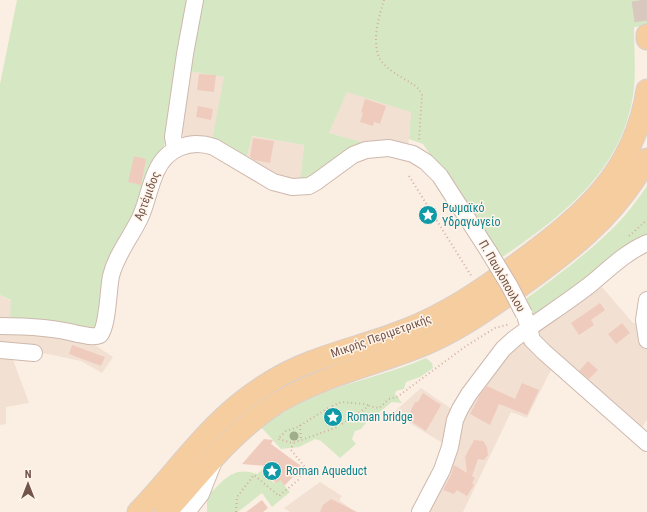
<svg xmlns="http://www.w3.org/2000/svg" width="647" height="512" font-family="'Roboto Condensed',sans-serif">
<style>
.residential{fill:#f2e0d2}
.green{fill:#d6e8c3}
.building{fill:#efcbbd}
.lines{fill:none;stroke-linecap:round;stroke-linejoin:round}
.major-tunnel{stroke:#d9c8be;stroke-width:21;stroke-dasharray:21 10;stroke-linecap:butt}
.minor-casing{stroke:#ceb8ae;stroke-width:18}
.major-casing{stroke:#d8cfcd;stroke-width:23}
.path{stroke:#d3aea0;stroke-width:2;stroke-dasharray:1 3;stroke-linecap:butt}
.minor{stroke:#fff;stroke-width:16}
.major{stroke:#f6cd9f;stroke-width:21}
.minor-bridge-casing{stroke:#ceb8ae;stroke-width:18;stroke-linecap:butt}
.minor-bridge{stroke:#fff;stroke-width:16}
.tree{fill:#a1ad8b}
.labels{text-anchor:middle;stroke-width:3;stroke-linejoin:round;paint-order:stroke}
.street-label{font-size:12px;fill:#72544b;stroke:#fef4e9}
.culture-label{font-size:12px;fill:#0d838f;stroke:#fef4e9;text-anchor:start}
</style>
<rect width="100%" height="100%" fill="#fbefe4"/>
<g class="residential">
<path d="M188 71 225 77 212 140 185 137 180 131Z"/>
<path d="M347 91 412 112 408 146 366 143 329 133Z"/>
<path d="M252 136 304 145 300 182H293L246 161Z"/>
<path d="M602 287 633 323 647 322V420L640 430 557 358 527 418 511 412 463 512H426L454 450 393 413 421 388 462 416 493 370 535 330Z"/>
<path d="M0 295 92 343 113 357 102 373 81 361 14 347 12 357 29 403 6 407V424L0 425Z"/>
<path d="M320 482 342 496 339 500 355 512H290L284 508Z"/>
</g>
<g class="green">
<path d="M17 0H188L166 138 164 146 153 163 98 331 10 321 11 300 0 295V84Z"/>
<path d="M200 0H647V26L634 27C634 47 636 68 634 88 625 169 563 216 501 258L427 150 423 144 409 139 411 112 347 92 329 133 366 143 317 175 300 182 304 145 252 136 246 161 212 140 224 77 188 71Z"/>
<path d="M647 186V237L534 318 523 301C553 279 583 257 610 231 624 218 636 202 647 186Z"/>
<path d="M426 358 432 363 433 368 420 377 406 382 404 389 396 391 395 394 402 403 392 402 366 423 361 429 355 431 352 439 356 444 340 458 321 441 315 439 299 447 281 449 261 427C280 414 300 402 321 394 355 380 392 373 426 358Z"/>
<path d="M263 469 272 471 268 477 274 483 282 479 283 484 290 492 272 507 262 493 238 512H207V496C224 481 232 465 257 474Z"/>
</g>
<g class="building">
<path d="M199 74 216 75 214 92 197 90Z"/>
<path d="M365 99 386 106 380 124 374 122 373 126 360 122 363 113 361 112Z"/>
<path d="M198 106 213 109 211 120 196 117Z"/>
<path d="M253 138 274 141 270 163 254 160 250 157Z"/>
<path d="M134 156 146 159 141 185 128 182Z"/>
<path d="M600 303 605 310 591 320 594 325 579 335 571 323Z"/>
<path d="M622 323 630 333 616 344 608 334Z"/>
<path d="M72 345 105 357 101 366 69 354Z"/>
<path d="M588 361 598 370 589 379 579 371Z"/>
<path d="M522 383 539 390 527 415 499 404 490 425 470 414 480 395 487 386 515 399Z"/>
<path d="M423 393 441 405 426 431 407 419 415 402H418Z"/>
<path d="M264 439 273 440 271 444 301 466 292 478 284 486 281 480 276 483 268 477 278 467 242 464Z"/>
<path d="M474 440 483 441 487 447 488 455 484 460 478 459 472 476 475 478 472 483 474 485 467 496 457 490 454 494 443 490 451 475 454 465 467 473 465 457Z"/>
<path d="M331 499 357 512H320L323 505Z"/>
<path d="M262 500 268 508 263 512H246Z"/>
</g>
<g class="lines">
<path class="major-tunnel" d="M642 0 647 35"/>
<g class="minor-casing">
<g id="minor">
<path d="M175 148 173 137 185 54 195 0"/>
<path d="M647 243C626 252 610 268 592 283 572 299 550 313 529 328L532 340 544 352 647 443"/>
<path d="M647 300 644 320 647 340"/>
<path d="M0 326C27 326 52 327 78 334 86 335 93 338 100 335 108 325 108 291 111 276 116 255 131 237 140 218 147 203 149 187 156 172 166 148 190 139 214 147L273 182 292 187 309 186 316 182 353 155 366 150 389 148 413 154 426 162 440 176 489 252"/>
<path d="M0 350 34 353"/>
<path d="M187 512 201 494 214 461"/>
<path d="M420 512 442 470 450 447 455 420 460 409 469 394 503 349 514 339 529 328 526 319"/>
</g>
</g>
<g class="major-casing">
<g id="major">
<path d="M647 35V39"/>
<path d="M138 512C183 465 212 417 270 382 311 356 360 348 405 330 446 314 482 290 517 264 582 216 634 174 647 90"/>
<path d="M166 512C201 473 233 431 277 403 320 377 370 366 416 348 451 335 481 314 511 293 566 254 614 219 647 159"/>
</g>
</g>
<g class="path">
<path d="M384 0C379 17 371 42 380 59 385 67 394 73 401 77 410 83 418 85 422 95L419 141"/>
<path d="M409 176 472 277"/>
<path d="M629 236 647 220"/>
<path d="M332 406 342 402 365 404 369 406"/>
<path d="M328 408 298 427 286 431 278 439 293 443 338 427"/>
<path d="M342 424 369 406 379 408 389 399 397 397 466 346 495 328 510 324"/>
<path d="M300 425 301 440"/>
<path d="M236 512 237 497 254 475 279 496 298 480 305 467 291 450 293 443"/>
</g>
<use href="#minor" class="minor"/>
<use href="#major" class="major"/>
<g class="minor-bridge-casing">
<path id="minor-bridge" d="M489 252 509 285 524 314"/>
</g>
<use href="#minor-bridge" class="minor-bridge"/>
</g>
<circle class="tree" cx="294" cy="436" r="4.5"/>
<defs>
<g id="sight-disc" transform="scale(1)"><circle r="9.5" fill="#0f9aa8" stroke="#fef4e9"/><path d="M0-6L1.8-2.2L6-1.7L2.9 1.2L3.7 5.4L0 3.3L-3.7 5.4L-2.9 1.2L-6-1.7L-1.8-2.2Z" fill="#fff"/></g>
</defs>
<g fill-rule="evenodd">
<use href="#sight-disc" x="428" y="215"/>
<use href="#sight-disc" x="333" y="417"/>
<use href="#sight-disc" x="272" y="471"/>
</g>
<g class="labels">
<g class="street-label">
<text transform="translate(147 196) rotate(-69)" y="4">Αρτέμιδος</text>
<text transform="translate(502 276) rotate(60)" y="4">Π. Παυλόπουλου</text>
<text transform="translate(381 336) rotate(-20)" y="4">Μικρής Περιμετρικής</text>
</g>
<g class="culture-label">
<text x="442" y="212">Ρωμαϊκό<tspan x="442" dy="14">Υδραγωγείο</tspan></text>
<text x="347" y="421">Roman bridge</text>
<text x="286" y="475">Roman Aqueduct</text>
</g>
</g>
<g transform="translate(28 484)" stroke="#fef4e9" stroke-width="3" paint-order="stroke">
<path d="M0-3L7 15L0 10L-7 15Z" fill="#72544b"/>
<text y="-6" font-size="11" font-weight="bold" text-anchor="middle" fill="#72544b">N</text>
</g>
</svg>
